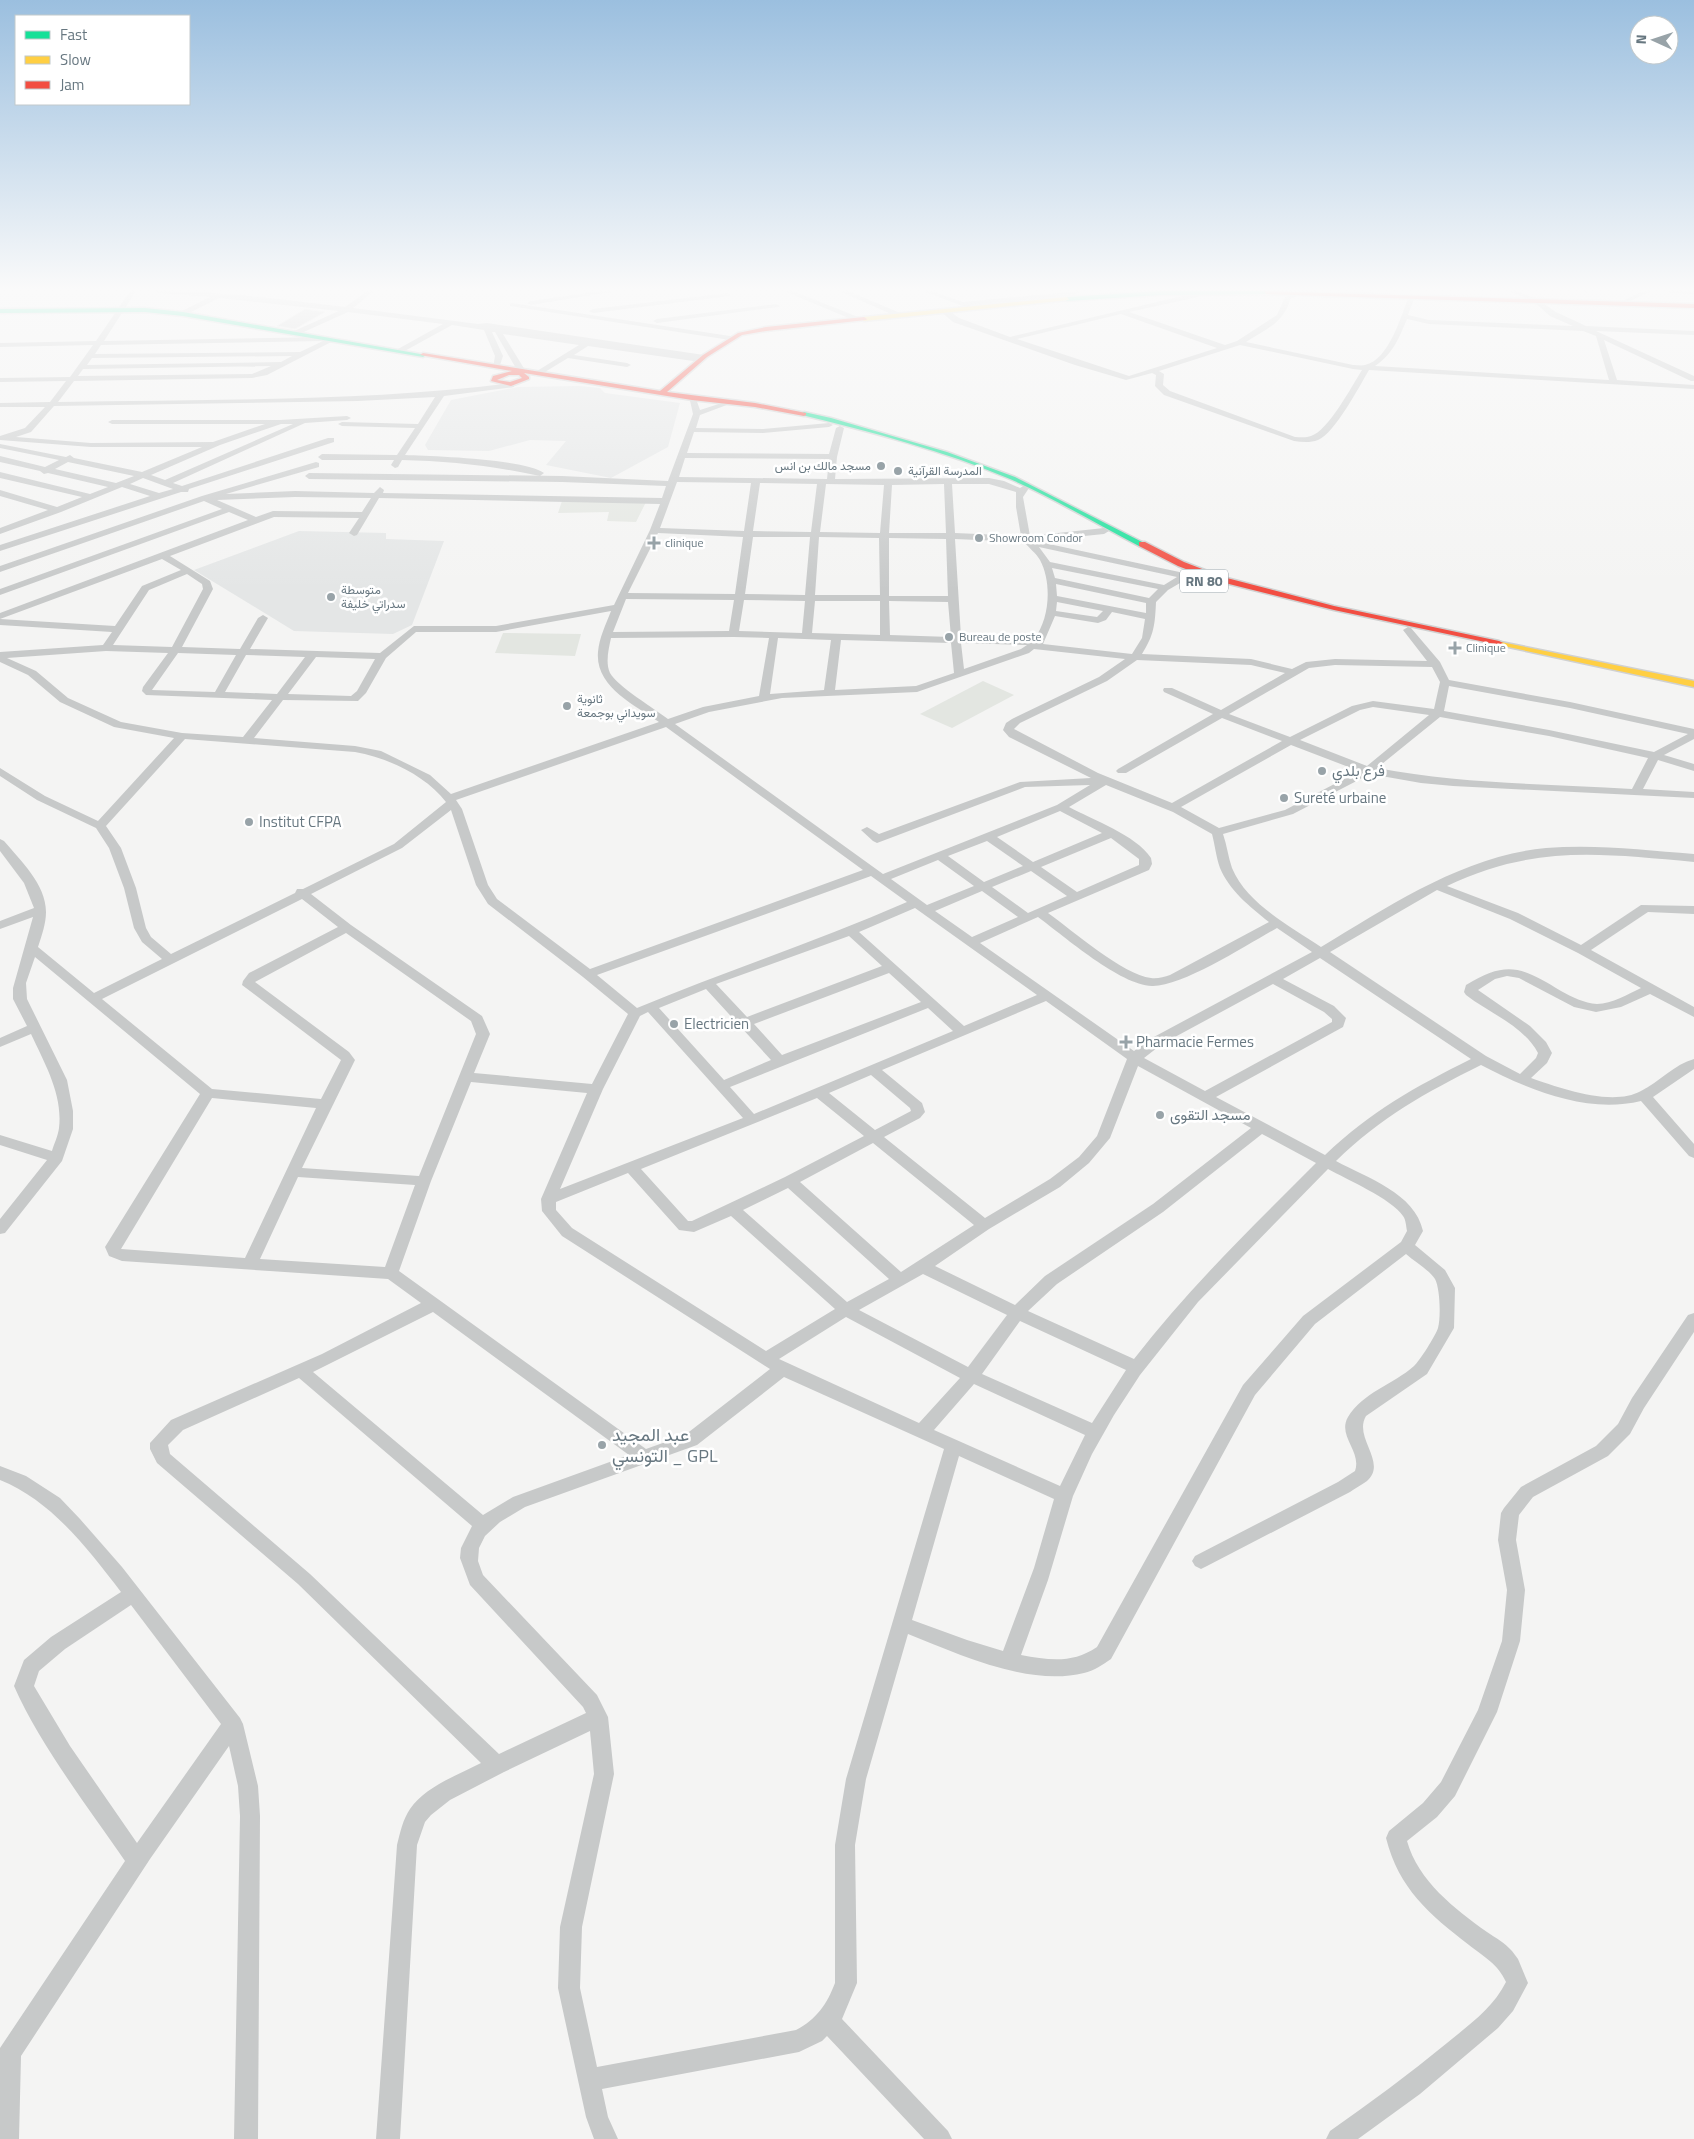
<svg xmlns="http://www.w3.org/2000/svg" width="1694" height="2139" font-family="'Titillium Web',Vazirmatn,sans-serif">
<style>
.built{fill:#e4e6e6}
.green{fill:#e3e6e1}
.building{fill:#cbcccc;stroke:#e4e4e3}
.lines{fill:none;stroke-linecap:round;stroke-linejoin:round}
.fast-casing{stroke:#d0d1d1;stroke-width:3}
.slow-casing{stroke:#d0d1d1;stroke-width:3}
.jam-casing{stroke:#d0d1d1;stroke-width:3}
.street{fill:#c7c9c9;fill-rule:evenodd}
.fast{fill:#16e098;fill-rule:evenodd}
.slow{fill:#ffcf43;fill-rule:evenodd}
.jam{fill:#f24e42;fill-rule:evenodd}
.poi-dot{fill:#98a3a8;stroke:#fff;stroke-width:2}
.labels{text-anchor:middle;stroke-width:5;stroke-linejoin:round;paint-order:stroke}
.far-poi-label{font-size:12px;fill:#677780;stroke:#fff;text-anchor:start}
.shield{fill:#fff;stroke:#95a0a6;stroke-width:1}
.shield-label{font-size:14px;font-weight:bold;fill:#677780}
.poi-label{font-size:15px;fill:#677780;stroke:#fff;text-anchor:start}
.near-poi-label{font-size:18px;fill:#677780;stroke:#fff;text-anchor:start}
</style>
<rect width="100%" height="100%" fill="#f4f4f3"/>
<g class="built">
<path d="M579 386 600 388 605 393 680 403 668 447 611 478 546 465 566 441 530 440 489 451 428 450 425 445 451 400 518 387Z"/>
<path d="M299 531 386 533V539L444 541 412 625 393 634 294 631 194 570Z"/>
</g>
<g class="green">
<path d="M647 500 636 522 607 521 609 512 558 513 562 501Z"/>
<path d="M503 633 581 634 575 656 495 653Z"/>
<path d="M983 681 1014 695 952 728 920 714Z"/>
</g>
<path class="building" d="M305 309 325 312 295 329 277 326Z"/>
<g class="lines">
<g class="fast-casing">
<g id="fast">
<path d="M1160 291H1268L1269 292 1266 294 1160 295 1067 301 1064 299 1067 297Z"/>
<path d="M145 308 183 312 426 355 423 357 183 316 145 312 0 313V309Z"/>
<path d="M804 412 831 418 947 452 1015 477 1146 544 1139 546C1097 524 1053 498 1010 479 944 451 872 432 802 415V413Z"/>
</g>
</g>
<g class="slow-casing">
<g id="slow">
<path d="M1067 297 1069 300 864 321 861 319 864 317Z"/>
<path d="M1496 641 1694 681V687L1499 645 1495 643Z"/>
</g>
</g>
<g class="jam-casing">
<g id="jam">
<path d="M1264 291 1694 304V308L1266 294Z"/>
<path d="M864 317 867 319 866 320 766 331 742 335 707 357 667 392 755 403 806 413V415L804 416 755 407 692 400 524 373 529 377V379L511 386 491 381 493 376 512 371 420 355 423 353 660 391 703 355 738 333 766 327ZM509 375H519L522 378 510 382 497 380Z"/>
<path d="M1139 542H1145L1184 562 1223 577 1334 606 1499 641 1503 643 1499 645 1334 610 1217 581 1178 566 1139 546Z"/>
</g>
</g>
<g class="street">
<path d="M130 291H136L104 341 327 337 335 340 267 375 252 378 74 381 58 402C209 399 361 402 511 383H514V387L444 396 405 455C432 456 526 459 544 473L540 476C494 466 449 461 402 460L398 467 395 468 391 465 394 460H322L318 457 322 454 397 455 415 428 342 426 338 424 342 422 418 424 435 397 358 401 54 406 31 432 16 437 91 443 213 442 265 424H112L108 422 112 420H280L347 416 351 418 347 420 305 423 173 483 182 486 328 438H334V442L189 489 188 492H181L0 551V545L150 496 122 487 61 512 0 534V528L48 510 0 496V490L57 507 82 497 0 478V472L90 494 108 487 48 473 44 474 40 471 0 462V456L45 467 59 460 0 448V444L66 457 70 455 74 458 142 472 202 447H91L0 440V436L25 428 45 407H0V403L50 402 66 381 0 382V378L70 377 93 345 0 347V343L96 341ZM323 341 300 352 95 354 101 345ZM292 356 281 362 87 365 92 358ZM271 366 252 374 78 376 83 369ZM281 424H293L165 480 151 475 220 445ZM68 462 134 476 116 483 55 469ZM143 478 173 489 159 493 130 484Z"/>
<path d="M155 291C218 291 282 299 345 307L367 291H374L353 308 478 324 487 323 704 355 708 357 700 362 588 346 574 355 627 363 631 365 627 367 568 358 540 375H537V371L579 345 503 334 525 370 521 372 517 370 495 332H492L503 356 499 368H493L495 356 484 330 452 325 401 353H398V349L443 324 348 312 297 335H294V331L339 311 219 298 183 316 179 314 180 312 210 297 158 293Z"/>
<path d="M600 291H617L531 305 527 303 531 301Z"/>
<path d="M784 291H793L863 319 856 321Z"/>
<path d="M839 291H848L905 315 898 317Z"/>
<path d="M923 291H932L963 302 1080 291 1074 295 971 305 968 308Z"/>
<path d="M1203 291 1209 292 1198 297 1129 312 1225 345 1237 341 1277 315 1285 297 1300 291H1309L1290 299C1285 322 1265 330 1246 342L1353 365C1356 365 1362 366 1365 365 1389 360 1401 316 1409 296L1412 294 1415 296 1408 315 1429 320 1573 326 1550 316 1533 301 1508 291H1517L1537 299 1556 312 1586 326 1694 331V335L1596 331 1694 376V381H1691L1604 340 1617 380 1694 385V389L1369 370C1359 387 1335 433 1318 440 1310 443 1302 442 1294 441L1164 395 1155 386 1156 375 1152 373 1126 380 1075 365 953 322 940 311 947 309 959 318 1010 337ZM1121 314 1217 348 1129 376 1017 339ZM1407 319 1429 324 1583 331 1596 336 1609 380 1375 366C1393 354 1399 338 1407 319ZM1240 345 1353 369 1362 370C1352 386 1328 431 1311 436 1306 438 1300 437 1295 437L1170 391 1163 385 1164 374 1159 371Z"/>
<path d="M1583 291H1590L1586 293Z"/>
<path d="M1643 291H1651L1624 304 1618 303Z"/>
<path d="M1667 291H1694V294L1670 293Z"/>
<path d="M728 293 730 294V296L593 313 589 311 593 309Z"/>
<path d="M512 303 730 336 734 338 730 340 510 306V304Z"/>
<path d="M776 304 780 306 778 307 657 323 653 321 657 319Z"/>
<path d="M689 396H695L700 410 728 401 732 403 700 415 696 428 763 429 829 423 833 425 829 427 763 433 694 432 687 453 829 454 836 428 840 426 844 428 837 457 835 479 989 478 1004 481 1020 488 1025 485 1029 488 1023 497 1030 536 1104 528 1109 531 1104 534 1035 541 1184 573 1193 568H1199V572L1168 590 1156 602C1155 625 1154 635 1142 654L1251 659 1292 669 1306 662 1335 659 1427 661 1403 630 1408 627 1411 628 1440 662 1449 680 1570 702 1694 729V739L1664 755 1694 764V771L1658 760 1643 789 1694 792V798L1453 786 1421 783 1370 774 1293 814 1223 834C1227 845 1228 857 1232 868 1247 904 1290 926 1321 947 1391 905 1463 856 1546 848 1595 844 1645 850 1694 854V862C1602 854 1534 844 1447 886L1518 913 1581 945 1641 905 1694 906V914L1648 912 1591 950 1694 1007V1017L1650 994 1621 1007 1596 1012 1574 1007 1519 978 1507 976 1495 979 1478 990 1530 1026 1546 1042 1552 1053 1547 1063 1531 1078C1560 1088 1612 1107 1641 1091 1659 1082 1675 1064 1694 1059V1069L1653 1097 1694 1144V1158L1689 1156 1641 1101C1586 1114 1529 1090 1481 1065 1425 1093 1381 1117 1336 1161 1367 1178 1415 1193 1423 1231L1415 1245 1445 1270 1455 1288 1454 1328 1427 1374 1366 1416C1353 1438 1388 1462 1367 1481 1362 1485 1355 1488 1350 1492L1207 1566 1201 1569 1195 1566 1192 1561 1195 1556 1338 1482 1355 1471C1362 1451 1337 1436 1348 1417 1362 1393 1394 1384 1414 1366 1419 1362 1436 1335 1438 1328 1441 1317 1440 1288 1435 1279 1428 1269 1415 1262 1406 1254L1315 1324 1255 1395 1111 1659C1102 1665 1094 1671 1084 1673 1028 1687 959 1654 908 1634L866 1779 855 1845 857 1983 842 2019 948 2131 952 2139H924L827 2036 822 2041 799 2052 602 2089 608 2117 618 2139H594L586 2117 558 1988 560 1927 594 1774 590 1731 504 1772 450 1800 431 1815 425 1822 417 1845 400 2139H376L397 1845C400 1833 403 1819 410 1809 426 1786 458 1775 481 1763L298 1584 157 1463 150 1449V1443L171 1420 322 1354 421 1303 388 1279 122 1261 109 1256 105 1247 200 1094 35 957 26 983 27 999 67 1080 73 1111V1129L62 1161 5 1233 0 1234V1219L47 1160 0 1145V1135L52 1151C54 1144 58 1136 59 1128 63 1095 45 1064 31 1034L0 1047V1038L27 1026 13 999V988L33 917 0 929V921L34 908 24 883 0 851V839L4 841C20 860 46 884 46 912 46 923 42 935 38 947L94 993 162 959 142 942 134 928 124 888 109 848 96 828 37 800 0 776V768L45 796 98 821 174 738 114 727 60 702 28 675 0 662V652L103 645 112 632 0 625V619L115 626 142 586 181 570 162 559 0 619V613L248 520 229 512 0 595V589L222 509 204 501 0 572V566L202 496 316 462 319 463V467L226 494 295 491 374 493 380 487 384 490 383 493 662 498 666 486 562 482 309 479 305 476 309 473 562 476 668 481 693 414ZM685 458 829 459 827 479 679 477ZM677 482 751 483 744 531 660 528ZM760 483 817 484 811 532 753 531ZM826 484 884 485 880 533 820 532ZM944 484 946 533H889L892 485ZM952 484H989L1016 492V507L1021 536 955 533ZM295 497 371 498 362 512 273 511 256 517 217 500ZM379 498 660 504 650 530 614 605 496 626H414L380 653 250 649 268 618 263 615 258 618 240 649 182 647 213 589 210 581 170 556 274 517 359 518 349 533 354 536 357 535ZM658 533 743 537 735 594 628 593ZM753 537H810L805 595 745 594ZM819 537 879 538 880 595H815ZM889 538 946 539 948 596H889ZM955 539 1024 542C1029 548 1036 553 1040 560 1052 582 1050 619 1034 639L961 637ZM1039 547 1177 577 1164 585 1050 562ZM1052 568 1158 589 1149 598 1055 578ZM187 574 202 584 203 589 172 647 113 645 149 590ZM1056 584 1146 603V613L1057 596ZM626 599 734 600 729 631 613 632ZM744 600 805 601 802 633 739 631ZM815 601H880V635L812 633ZM889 601 948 602 951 637 890 635ZM1057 602 1103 611 1097 617 1056 611ZM611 611C606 624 599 638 598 652 595 687 635 705 659 722L451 794 430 775 381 751 355 746 254 738 283 700 358 701 366 693 386 658 416 632H496ZM1112 612 1145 619 1142 638 1132 654 1043 644 1055 616 1098 623 1106 620ZM734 637 769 638 759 696 703 707 668 719C655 709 617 686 610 673 605 662 609 648 611 638ZM778 638 831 640 824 690 770 694ZM841 640 951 643 954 673 916 686 835 690ZM961 643 1027 645 1021 649 964 669ZM1034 649 1125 659 1099 677 1012 719 1006 723 1003 730 1009 737 1091 778 1020 782 879 834 867 827 861 830 873 841 877 843 1025 787 1090 785 1057 805 883 874 675 724 709 712 782 698 917 692 1029 653ZM106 651 168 653 143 687 142 691 146 695 272 700 243 737 182 733 121 722 68 698 36 671 7 658ZM178 653 236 655 215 692 152 690ZM246 655 305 657 277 694 225 692ZM316 657 375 659 357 691 351 696 288 694ZM1137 660 1251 665 1285 673 1221 710 1172 688H1164L1163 690 1164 692 1213 714 1118 769 1116 771 1118 773H1126L1222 718 1282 741 1172 803 1098 773 1014 729 1020 723 1107 681ZM1335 665 1432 667 1440 682 1434 709 1373 701 1352 706 1290 737 1229 714 1309 668ZM1449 686 1570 708 1688 734 1654 752 1549 730 1444 711ZM1373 707 1429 715 1367 766 1300 740 1360 710ZM1440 717 1549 736 1648 758 1632 789C1547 784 1461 784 1377 768ZM666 727 863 870 590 969 497 899 488 885 462 809 456 800ZM185 739 355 752C388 758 425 775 446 802L394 844 303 889H297L295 893 171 954 151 937 146 928 136 888 121 848 106 826ZM1291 745 1359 771 1285 810 1219 828 1181 807ZM1106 785 1173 812 1212 834C1215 845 1216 857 1220 868 1229 890 1250 907 1269 922L1170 975C1164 977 1157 979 1151 978 1123 975 1072 930 1048 913L1149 870 1152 864 1151 858C1136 835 1093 820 1069 807ZM451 810 476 885 488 904 583 977 628 1014 592 1084 474 1073 490 1034 482 1016 351 925 311 894 402 848ZM1060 811 1102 833 1033 862 997 837ZM1111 838 1139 859V865L1077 892 1041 867ZM987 841 1023 866 984 882 948 856ZM938 860 974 886 927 905 891 879ZM1031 871 1067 896 1028 913 992 887ZM871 876 907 902C818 941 726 971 637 1008L597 975ZM1437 890 1510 919 1578 953 1641 988C1628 994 1612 1004 1597 1004 1584 1003 1572 997 1561 991 1522 967 1507 960 1466 985L1464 992 1466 995C1489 1013 1524 1026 1538 1053L1536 1058 1520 1074 1486 1056 1330 952ZM982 891 1018 917 972 937 935 911ZM302 899 338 927 249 973 243 981 242 985 341 1060 321 1099 212 1089 102 999ZM915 908 1037 995 964 1026 859 932ZM1038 917C1065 937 1120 985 1152 986 1182 987 1248 944 1277 928L1312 952 1152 1038 1134 1051 980 943ZM346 933 471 1021 476 1034 419 1176 302 1168 355 1060 349 1052 255 982ZM849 936 882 966 747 1017 716 984ZM1320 958 1471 1059C1415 1087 1371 1111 1325 1155L1216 1097 1343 1027 1346 1018 1334 1006 1283 979ZM889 973 921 1002 782 1055 754 1024ZM1273 984 1324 1012 1332 1019V1022L1205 1091 1144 1058 1162 1044ZM706 989 771 1060 724 1080 659 1008ZM1046 1001 1127 1059 1097 1136 1079 1157 1050 1179 985 1218 884 1137 920 1118 925 1112 922 1103 882 1070ZM928 1008 953 1031 754 1114 730 1087ZM648 1012 743 1118 560 1189 603 1089 640 1016ZM1138 1066 1251 1128 1153 1204 1045 1276 1015 1305 935 1266 989 1229 1060 1187 1089 1163 1110 1138ZM871 1075 910 1108 911 1111 875 1130 829 1093ZM471 1082 587 1093 541 1199 542 1211 562 1236 770 1369 685 1435 646 1449 399 1271 431 1181ZM212 1098 316 1108 245 1258 121 1249ZM817 1098 864 1136 785 1177 692 1221H688L641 1169ZM1262 1134 1316 1163C1253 1226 1189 1288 1134 1359L1028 1311 1057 1284 1163 1212ZM873 1143 974 1225 901 1272 800 1182ZM1328 1169C1346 1179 1392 1199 1403 1216 1406 1220 1406 1226 1407 1231L1401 1242 1303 1316 1243 1385 1097 1647C1072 1664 1049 1660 1021 1655L1048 1580 1073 1496 1092 1454 1114 1415 1140 1375 1198 1302ZM628 1173 679 1230 694 1232 731 1216 835 1309 766 1351 572 1228 556 1210V1202ZM298 1177 415 1185 385 1267 260 1259ZM788 1188 889 1279 847 1302 743 1210ZM923 1274 1007 1315 968 1367 859 1310ZM433 1312 629 1455 513 1497 483 1515 313 1372ZM846 1317 960 1378 919 1423 779 1359ZM1020 1321 1126 1370 1092 1423 982 1374ZM784 1377 944 1449 846 1779 835 1845V1983C827 2004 817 2019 796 2030L597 2067 580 1988 582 1927 614 1774 608 1717 597 1695 483 1575 478 1561 479 1548 485 1536 500 1522 525 1507 697 1445ZM299 1378 472 1526 461 1548 460 1558 470 1585 583 1707 586 1713 499 1754 310 1574 170 1454 168 1445 183 1430ZM974 1384 1085 1435 1060 1486 934 1430ZM959 1456 1054 1499 1034 1568 1003 1651 967 1640 912 1620Z"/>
<path d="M1694 1313V1332L1644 1408 1630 1434 1608 1456 1533 1497 1519 1515 1516 1540 1525 1590 1520 1641 1497 1712 1455 1796 1437 1817 1407 1841C1418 1881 1455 1909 1487 1932 1496 1938 1505 1943 1512 1951L1518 1959 1528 1983 1513 2011 1498 2028 1420 2094 1358 2139H1326L1330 2131C1370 2103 1409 2074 1447 2043 1469 2025 1493 2008 1506 1982 1498 1964 1484 1957 1469 1945 1429 1914 1399 1889 1386 1838L1389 1831 1423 1803 1441 1782 1478 1710 1502 1641 1507 1590 1498 1540 1501 1513 1504 1508 1521 1487 1596 1446 1618 1424 1632 1398 1688 1315Z"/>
<path d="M0 1466 26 1476 60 1498 80 1519 122 1567 240 1718 243 1724 258 1786 260 1816 258 2139H234L240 1816 238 1786 229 1746 150 1859 21 2056 19 2139H0V2048L125 1861C88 1807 40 1745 14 1686L24 1660 51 1637 121 1592C88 1549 52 1501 0 1480ZM131 1605 221 1724 137 1843 70 1746 34 1686 39 1671 65 1649Z"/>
</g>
<use href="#fast" class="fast"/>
<use href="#slow" class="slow"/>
<use href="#jam" class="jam"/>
</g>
<linearGradient id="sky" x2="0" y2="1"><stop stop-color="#9bbfdf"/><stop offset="0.49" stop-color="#fafafa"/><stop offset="1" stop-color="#fafafa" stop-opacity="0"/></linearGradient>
<rect width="1694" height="590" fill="url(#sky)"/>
<g class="poi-dot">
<circle cx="881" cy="466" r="5"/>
<circle cx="898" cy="471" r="5"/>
<circle cx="979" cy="538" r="5"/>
<path d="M651.5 535.5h5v5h5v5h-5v5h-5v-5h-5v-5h5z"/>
<circle cx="331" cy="597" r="5"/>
<circle cx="949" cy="637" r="5"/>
<path d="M1452.5 640.5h5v5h5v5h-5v5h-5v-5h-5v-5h5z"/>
<circle cx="567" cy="706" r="5"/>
<circle cx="1322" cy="771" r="5"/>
<circle cx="1284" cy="798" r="5"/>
<circle cx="249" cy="822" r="5"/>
<circle cx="674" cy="1024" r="5"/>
<path d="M1123.5 1034.5h5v5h5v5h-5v5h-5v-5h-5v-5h5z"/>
<circle cx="1160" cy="1115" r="5"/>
<circle cx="602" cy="1445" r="5"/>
</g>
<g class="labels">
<g class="far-poi-label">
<text x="871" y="470" text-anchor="end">مسجد مالك بن انس</text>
<text x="908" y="475">المدرسة القرآنية</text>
<text x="989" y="542">Showroom Condor</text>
<text x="665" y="547">clinique</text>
<text x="341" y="594">متوسطة<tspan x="341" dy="14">سدراتي خليفة</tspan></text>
<text x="959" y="641">Bureau de poste</text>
<text x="1466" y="652">Clinique</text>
<text x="577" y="703">ثانوية<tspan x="577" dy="14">سويداني بوجمعة</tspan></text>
</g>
<rect class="shield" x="1180" y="569.5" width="48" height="23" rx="4"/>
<g class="shield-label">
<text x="1204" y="586">RN 80</text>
</g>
<g class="poi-label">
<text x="1332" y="776">فرع بلدي</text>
<text x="1294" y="803">Sureté urbaine</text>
<text x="259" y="827">Institut CFPA</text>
<text x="684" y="1029">Electricien</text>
<text x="1136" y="1047">Pharmacie Fermes</text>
<text x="1170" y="1120">مسجد التقوى</text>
</g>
<g class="near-poi-label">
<text x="612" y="1441">عبد المجيد<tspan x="612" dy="21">التونسي _ GPL</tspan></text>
</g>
</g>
<rect x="15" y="15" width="175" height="90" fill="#ffffff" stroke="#c2c9cc"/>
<rect x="25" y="31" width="25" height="8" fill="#16e098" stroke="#c2c9cc"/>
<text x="60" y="40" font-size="15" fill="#677780">Fast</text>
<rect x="25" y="56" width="25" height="8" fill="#ffcf43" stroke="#c2c9cc"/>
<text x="60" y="65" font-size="15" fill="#677780">Slow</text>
<rect x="25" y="81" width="25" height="8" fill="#f24e42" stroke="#c2c9cc"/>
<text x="60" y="90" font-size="15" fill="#677780">Jam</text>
<g transform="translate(1654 40) rotate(273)"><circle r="24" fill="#ffffff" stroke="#c2c9cc"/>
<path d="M0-4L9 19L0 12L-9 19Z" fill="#98a3a8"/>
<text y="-8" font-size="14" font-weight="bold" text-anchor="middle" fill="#677780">N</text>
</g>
</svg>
